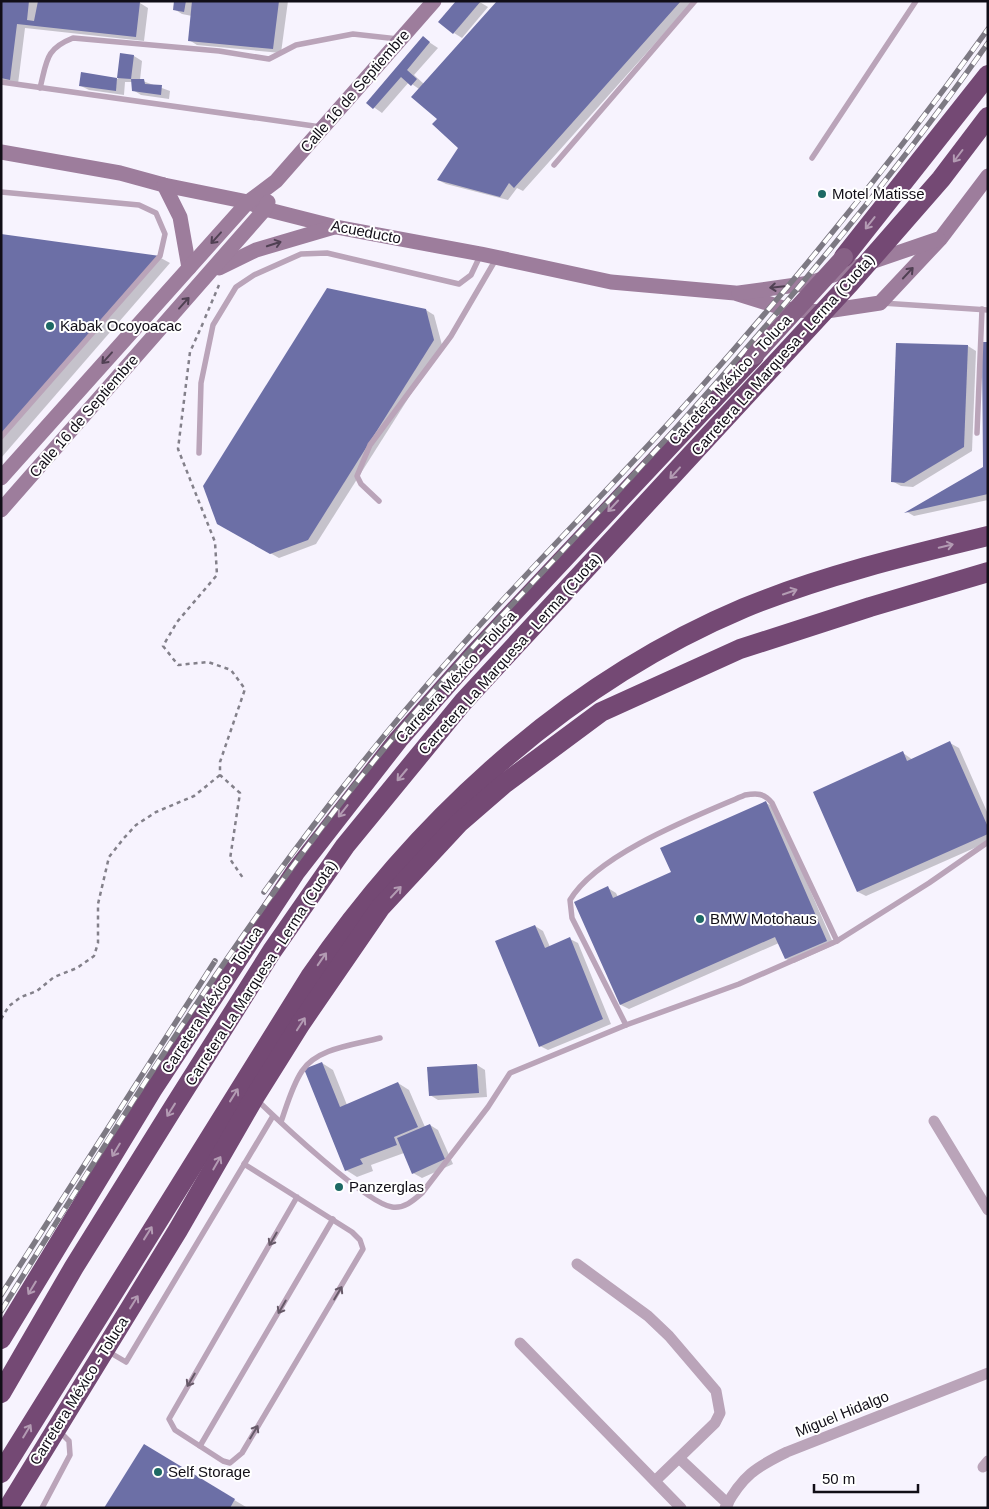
<svg xmlns="http://www.w3.org/2000/svg" width="989" height="1509" font-family="Helvetica,sans-serif">
<style>
.shadow{fill:#0003}
.building{fill:#6c6fa6}
.lines{fill:none;stroke-linecap:round;stroke-linejoin:round}
.path{stroke:#83808a;stroke-width:2.5;stroke-dasharray:4 4;stroke-linecap:butt}
.service{stroke:#baa4b9;stroke-width:5.5}
.minor{stroke:#baa4b9;stroke-width:11}
.secondary{stroke:#9d7d9c;stroke-width:15}
.motorway{stroke:#744974;stroke-width:20}
.rail-casing{stroke:#7d7983;stroke-width:5.5}
.rail{stroke:#fff;stroke-width:4;stroke-dasharray:11;stroke-linecap:butt}
.primary-bridge{stroke:#876186;stroke-width:18}
.motorway-bridge{stroke:#744974;stroke-width:20}
.oneway{stroke:#b39bb3}
.oneway2{stroke:#504053}
.oneway3{stroke:#665968}
.poi-dot{fill:#1d6964;stroke:#fff;stroke-width:2}
.labels{text-anchor:middle;stroke-width:4;stroke-linejoin:round;paint-order:stroke}
.street-label{font-size:15px;fill:#110e17;stroke:#fff}
.poi-label{font-size:15px;fill:#110e17;stroke:#fff;text-anchor:start}
</style>
<rect width="100%" height="100%" fill="#f7f3fe"/>
<g class="shadow">
<path d="M1 1H68L97 4V1L140 3 148 8 144 41 25 28 18 84 1 82Z"/>
<path d="M175 1H288L281 53 197 45 189 40 192 16 182 14 174 9Z"/>
<path d="M478 1 488 7 462 38 454 33Z"/>
<path d="M499 1H693L523 191 517 188 508 200 446 184 438 180 460 148 419 89 409 82 382 113 368 103 423 38 438 48 414 75 424 84Z"/>
<path d="M121 55 134 56 142 61 140 80 170 91 169 99 141 95 133 90V82H125L124 95 89 90 81 86 82 74 118 79Z"/>
<path d="M1 235 159 257 170 263 1 458Z"/>
<path d="M426 310 434 315 442 345 316 544 279 558 218 524Z"/>
<path d="M897 344 968 346 976 351 972 451 913 487 901 486 892 481Z"/>
<path d="M988 344V500L914 516 907 512 985 468Z"/>
<path d="M950 743 959 748 988 814V842L866 896 858 892 903 753 913 760Z"/>
<path d="M766 803 774 807 834 945 794 963 786 959 779 943 629 1009 621 1005 608 888 616 893 618 897 672 873Z"/>
<path d="M535 926 543 931 550 947 570 939 578 943 611 1024 548 1050 540 1046Z"/>
<path d="M322 1063 333 1070 347 1105 398 1083 409 1090 425 1127 430 1125 438 1130 453 1164 422 1178 413 1173 404 1153 371 1165 373 1171 357 1177 346 1170Z"/>
<path d="M477 1065 485 1070 487 1097 438 1100 430 1095 428 1068Z"/>
<path d="M144 1446 246 1507 105 1508Z"/>
</g>
<g class="building">
<path d="M1 1H29L27 20 34 21 38 1 140 2 136 37 17 24 10 80 1 78Z"/>
<path d="M174 1H186L184 12 173 10Z"/>
<path d="M192 1H279L273 49 188 41Z"/>
<path d="M456 1H481L453 34 438 22Z"/>
<path d="M497 1H681L514 188 509 183 500 197 437 180 458 148 432 124 437 119 411 97Z"/>
<path d="M423 36 430 42 407 70 417 79 411 86 401 77 373 109 366 103Z"/>
<path d="M120 53 134 55 131 79H144L145 84 162 85 161 95 132 91 131 79 117 78Z"/>
<path d="M81 72 117 78 116 91 79 86Z"/>
<path d="M1 234 160 256 1 438Z"/>
<path d="M327 288 426 309 434 340 308 540 270 554 217 524 203 486Z"/>
<path d="M982 342H988V494L904 513 983 467Z"/>
<path d="M896 343 968 345 964 447 904 483 891 482Z"/>
<path d="M950 741 988 827V834L857 892 813 792 903 751 907 761Z"/>
<path d="M766 801 827 941 785 959 775 937 620 1005 574 902 608 886 613 898 671 872 660 848Z"/>
<path d="M535 925 545 948 570 937 603 1019 539 1047 495 941Z"/>
<path d="M322 1062 340 1107 398 1082 418 1127 394 1137 397 1145 360 1159 363 1164 345 1171 304 1069Z"/>
<path d="M477 1064 479 1093 429 1096 427 1067Z"/>
<path d="M430 1124 445 1159 412 1174 397 1138Z"/>
<path d="M144 1444 235 1499 230 1508H104Z"/>
</g>
<g class="lines">
<g class="path">
<path d="M205 318 219 285"/>
<path d="M203 323 190 352 178 449 215 542 217 575 177 622 163 646 178 665 208 662 231 670 245 689 220 762V775L240 793 230 859 243 878"/>
<path d="M1 1019 9 1006 21 997 37 991 54 977 77 968 94 956 98 943V904L109 857 124 838 136 825 156 812 194 796 220 775"/>
</g>
<g class="service">
<path d="M1 82 321 127"/>
<path d="M40 88C47 61 45 49 73 38L219 51 269 59 296 45 353 34 398 39"/>
<path d="M812 158 916 1"/>
<path d="M554 165 695 1"/>
<path d="M1 192 139 205 156 213 165 234 160 256 1 437"/>
<path d="M882 303 988 310"/>
<path d="M977 433 982 309"/>
<path d="M199 453 201 383 213 325 236 287 254 275 301 254 327 253 459 284 471 275 480 256"/>
<path d="M379 501 361 484 357 476 370 445 451 336 496 259"/>
<path d="M626 1025 572 918 570 900C597 854 696 816 745 795 757 793 764 793 772 803L837 941 929 883 988 842"/>
<path d="M258 1101C281 1123 366 1203 392 1207 404 1209 414 1200 422 1193L488 1107 510 1073 626 1025 739 984 837 941"/>
<path d="M281 1122C287 1105 292 1086 302 1071 317 1048 354 1045 380 1038"/>
<path d="M244 1164 352 1232 360 1240 363 1249 242 1453 230 1463 223 1461 175 1430 169 1419 297 1197"/>
<path d="M109 1352 126 1362 273 1116"/>
<path d="M200 1446 333 1219"/>
<path d="M42 1508 70 1455 69 1441 59 1431"/>
</g>
<g class="minor">
<path d="M934 1121 988 1210"/>
<path d="M577 1264 648 1316 669 1336 716 1391 720 1413 715 1423 655 1481"/>
<path d="M520 1343 681 1508"/>
<path d="M680 1459 728 1504"/>
<path d="M983 1467 988 1461"/>
<path d="M725 1508C742 1476 756 1467 787 1452L988 1373"/>
</g>
<g class="secondary">
<path d="M1 152 120 173 164 185 248 202 265 209 336 227 481 254 611 282 735 293 786 309 820 312 880 303 941 238 988 176"/>
<path d="M164 185 180 217 189 268"/>
<path d="M219 268 256 250 334 227"/>
<path d="M739 293 810 283 938 239"/>
<path d="M1 478 248 202 276 181 434 1"/>
<path d="M1 510 265 209 268 202"/>
</g>
<g class="motorway">
<path d="M844 257 988 75"/>
<path d="M1 1339 152 1090 296 871 398 740 474 654 754 356"/>
<path d="M1 1473 310 977C418 820 566 683 744 608 822 576 905 556 988 536"/>
<path d="M8 1508 178 1230 254 1098 301 1023 380 908 459 823 504 784 601 712 740 649 870 607 988 572"/>
</g>
<g class="rail-casing">
<g id="rail">
<path d="M264 892C324 809 387 729 455 653 532 565 616 483 694 395 798 278 897 156 988 29"/>
<path d="M1 1295 215 961"/>
<path d="M1 1311C121 1119 239 925 383 750 476 638 580 535 677 427 787 305 893 177 988 43"/>
</g>
</g>
<use href="#rail" class="rail"/>
<path class="primary-bridge" d="M754 356 844 257"/>
<path class="motorway-bridge" d="M1 1393 74 1267 173 1108 272 951 345 846 463 702 850 283 941 179 988 117"/>
</g>
<defs><path id="oneway-shaft" d="M-6 0H5M1.5-3L5.5 0L1.5 3" fill="none" stroke-width="1.6" stroke-linecap="round" stroke-linejoin="round" transform="scale(1.25)"/></defs>
<g class="oneway">
<use href="#oneway-shaft" transform="translate(958 156) rotate(127)"/>
<use href="#oneway-shaft" transform="translate(870 223) rotate(128)"/>
<use href="#oneway-shaft" transform="translate(675 473) rotate(132)"/>
<use href="#oneway-shaft" transform="translate(613 506) rotate(133)"/>
<use href="#oneway-shaft" transform="translate(946 546) rotate(-14)"/>
<use href="#oneway-shaft" transform="translate(790 592) rotate(-19)"/>
<use href="#oneway-shaft" transform="translate(402 775) rotate(130)"/>
<use href="#oneway-shaft" transform="translate(343 811) rotate(128)"/>
<use href="#oneway-shaft" transform="translate(396 892) rotate(-47)"/>
<use href="#oneway-shaft" transform="translate(322 959) rotate(-55)"/>
<use href="#oneway-shaft" transform="translate(301 1024) rotate(-57)"/>
<use href="#oneway-shaft" transform="translate(234 1095) rotate(-58)"/>
<use href="#oneway-shaft" transform="translate(171 1110) rotate(122)"/>
<use href="#oneway-shaft" transform="translate(116 1150) rotate(121)"/>
<use href="#oneway-shaft" transform="translate(217 1163) rotate(-60)"/>
<use href="#oneway-shaft" transform="translate(148 1233) rotate(-58)"/>
<use href="#oneway-shaft" transform="translate(32 1288) rotate(121)"/>
<use href="#oneway-shaft" transform="translate(134 1302) rotate(-58)"/>
<use href="#oneway-shaft" transform="translate(27 1431) rotate(-59)"/>
</g>
<g class="oneway2">
<use href="#oneway-shaft" transform="translate(216 238) rotate(132)"/>
<use href="#oneway-shaft" transform="translate(274 244) rotate(-18)"/>
<use href="#oneway-shaft" transform="translate(908 273) rotate(-47)"/>
<use href="#oneway-shaft" transform="translate(777 287) rotate(174)"/>
<use href="#oneway-shaft" transform="translate(184 303) rotate(-48)"/>
<use href="#oneway-shaft" transform="translate(107 358) rotate(132)"/>
</g>
<g class="oneway3">
<use href="#oneway-shaft" transform="translate(273 1239) rotate(120)"/>
<use href="#oneway-shaft" transform="translate(338 1293) rotate(-59)"/>
<use href="#oneway-shaft" transform="translate(282 1307) rotate(120)"/>
<use href="#oneway-shaft" transform="translate(191 1380) rotate(120)"/>
<use href="#oneway-shaft" transform="translate(254 1432) rotate(-59)"/>
</g>
<g class="poi-dot">
<circle cx="822" cy="194" r="5"/>
<circle cx="50" cy="326" r="5"/>
<circle cx="700" cy="919" r="5"/>
<circle cx="339" cy="1187" r="5"/>
<circle cx="158" cy="1472" r="5"/>
</g>
<g class="labels">
<g class="street-label">
<text transform="translate(355 91) rotate(-49)" y="5">Calle 16 de Septiembre</text>
<text transform="translate(366 232) rotate(11)" y="5">Acueducto</text>
<text transform="translate(783 355) rotate(-48)" y="5">Carretera La Marquesa - Lerma (Cuota)</text>
<text transform="translate(730 380) rotate(-47)" y="5">Carretera México - Toluca</text>
<text transform="translate(84 416) rotate(-49)" y="5">Calle 16 de Septiembre</text>
<text transform="translate(510 654) rotate(-48)" y="5">Carretera La Marquesa - Lerma (Cuota)</text>
<text transform="translate(456 677) rotate(-48)" y="5">Carretera México - Toluca</text>
<text transform="translate(261 973) rotate(-57)" y="5">Carretera La Marquesa - Lerma (Cuota)</text>
<text transform="translate(212 1000) rotate(-57)" y="5">Carretera México - Toluca</text>
<text transform="translate(79 1391) rotate(-58)" y="5">Carretera México - Toluca</text>
<text transform="translate(842 1414) rotate(-22)" y="5">Miguel Hidalgo</text>
</g>
<g class="poi-label">
<text x="832" y="199">Motel Matisse</text>
<text x="60" y="331">Kabak Ocoyoacac</text>
<text x="710" y="924">BMW Motohaus</text>
<text x="349" y="1192">Panzerglas</text>
<text x="168" y="1477">Self Storage</text>
</g>
</g>
<rect width="989" height="1509" fill="none" stroke="#110e17" stroke-width="5"/>
<path d="M814 1484v8h104v-8" fill="none" stroke="#110e17" stroke-width="2.5"/>
<text x="822" y="1484" font-size="15" fill="#110e17" stroke="#ffffff" stroke-width="4" paint-order="stroke">50 m</text>
</svg>
